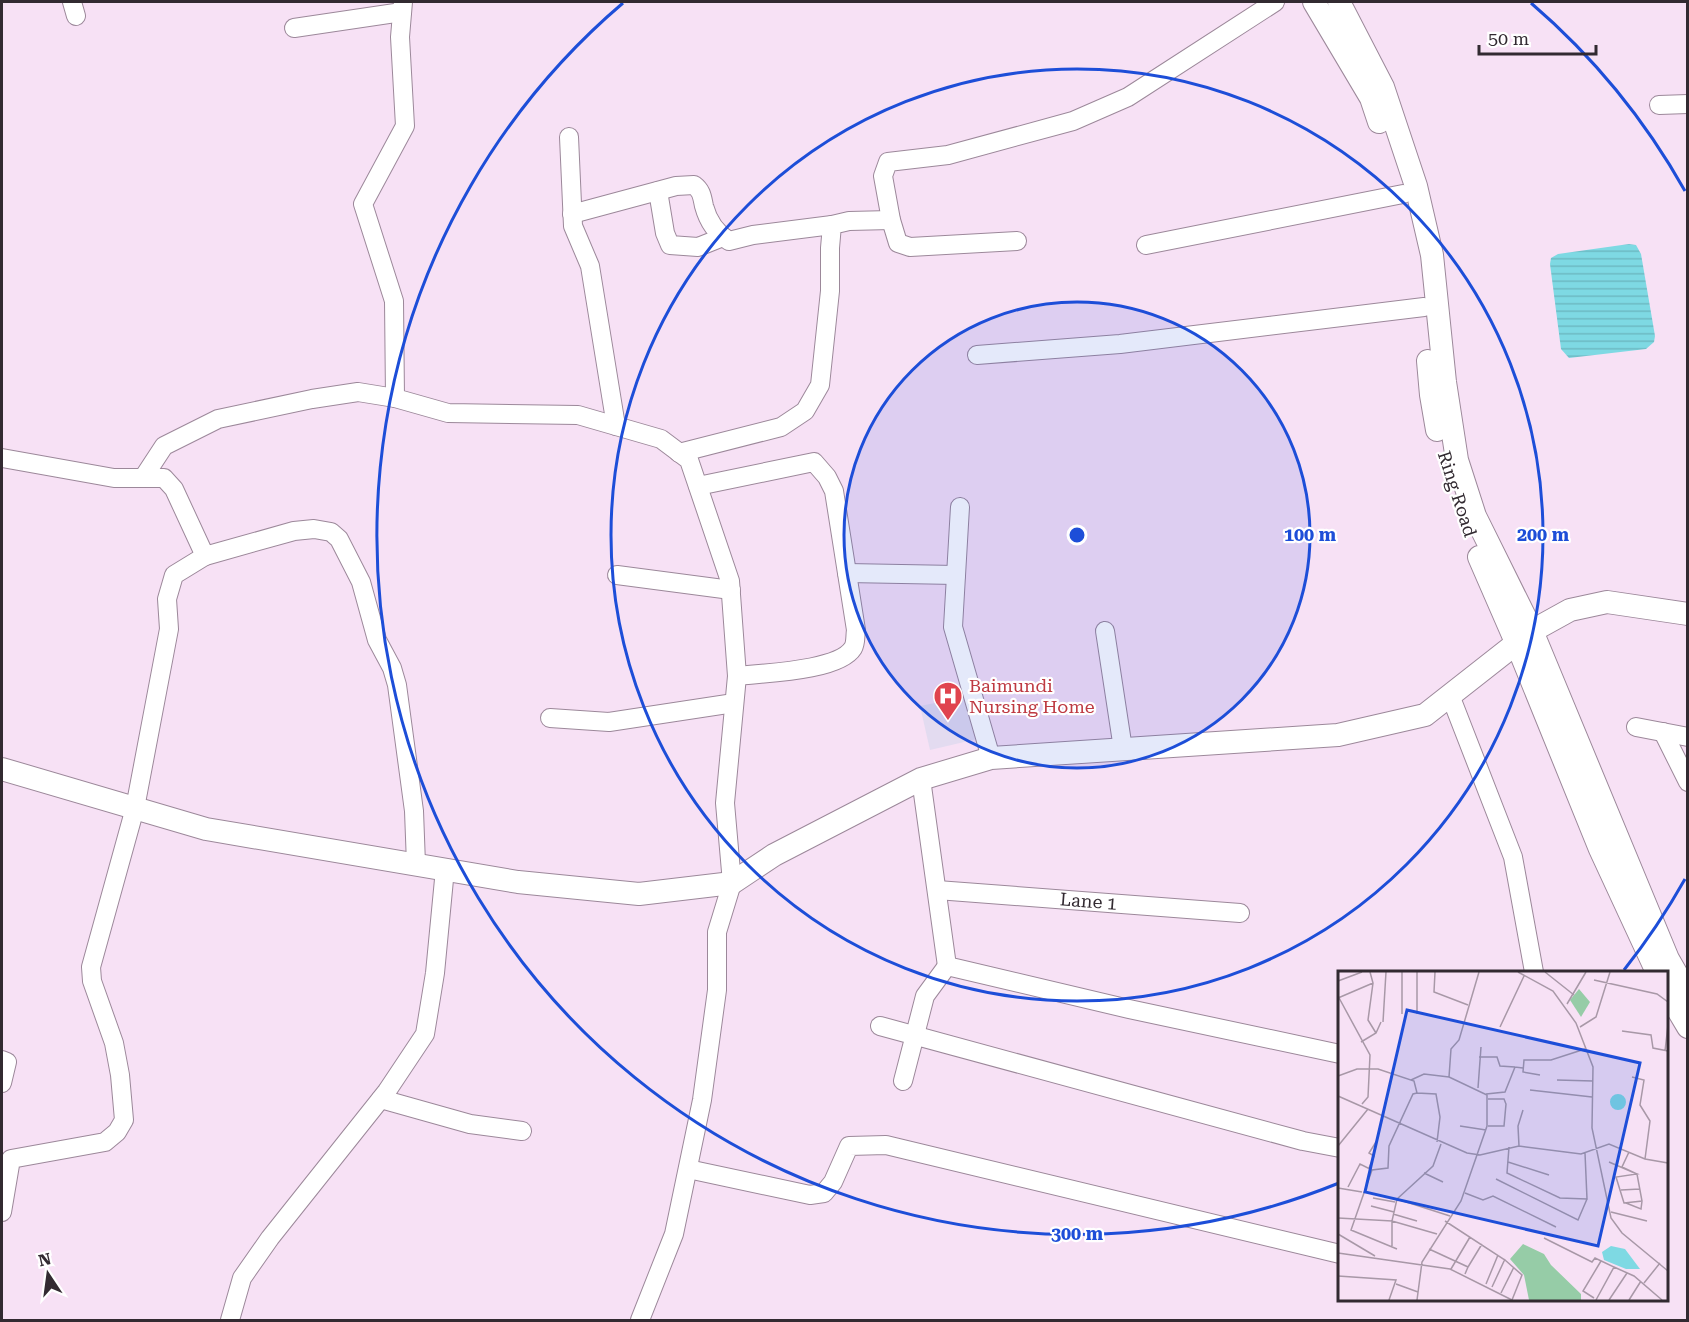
<svg xmlns="http://www.w3.org/2000/svg" width="1689" height="1322" font-family="'Roboto Serif',serif">
<style>
.medical{fill:#e3dbf0}
.water{fill:url(#water-rules)}
.lines{fill:none;stroke-linecap:round;stroke-linejoin:round}
.minor-casing{stroke:#9c889a;stroke-width:20}
.major-casing{stroke:#9c889a;stroke-width:24}
.minor{stroke:#fff;stroke-width:18}
.major{stroke:#fff;stroke-width:22}
.ring{fill:none;stroke:#1d4ed8;stroke-width:3}
.labels{text-anchor:middle;stroke-width:4.5;stroke-linejoin:round;paint-order:stroke}
.street-label{font-size:18px;fill:#322a31;stroke:#fff}
.health-label{font-size:18px;fill:#be3a42;stroke:#fff;text-anchor:start}
.inset-road{fill:none;stroke:#a898a7;stroke-width:1.5}
.view{fill:#1d4ed8;fill-opacity:0.15;stroke:#1d4ed8;stroke-width:3}
.inset-edge{fill:none;stroke:#322a31;stroke-width:3}
.centre{fill:#1d4ed8;stroke:#fff;stroke-width:3}
.ring-label{font-size:18px;text-anchor:middle;font-weight:bold;fill:#1d4ed8;stroke:#fff;stroke-width:4.5;stroke-linejoin:round;paint-order:stroke}
</style>
<defs>
<pattern id="water-rules" width="6" height="5" patternUnits="userSpaceOnUse" patternTransform="scale(1.5)"><rect width="6" height="5" fill="#7ed9e3"/><path d="M0 2.5h6" fill="none" stroke="#6dbac3"/></pattern>
</defs>
<rect width="100%" height="100%" fill="#f7e1f5"/>
<path class="medical" d="M965 697 977 739 930 750 920 706Z"/>
<path class="water" d="M1629 244 1636 245 1641 254 1655 336 1654 342 1646 349 1569 358 1561 349 1550 264 1551 258 1558 254Z"/>
<g class="lines">
<g class="minor-casing">
<g id="minor">
<path d="M72 2 76 16"/>
<path d="M403 2 400 37 405 126 363 204 394 301 395 398 448 413 578 415 661 439 689 460 730 581 737 676 725 803 732 883 717 932V990L702 1100 674 1234 640 1320"/>
<path d="M294 28 402 12"/>
<path d="M1659 105 1688 104"/>
<path d="M569 137 573 226 590 266 616 426"/>
<path d="M658 191 665 233 670 245 698 247 723 237"/>
<path d="M572 214 676 186 694 185C702 191 702 197 704 206 708 221 716 233 729 241L753 235 832 225"/>
<path d="M1017 241 910 247 898 243 891 220 883 176 888 162 948 155 1073 121 1128 97 1275 2"/>
<path d="M1146 245 1403 194"/>
<path d="M977 355 1120 344 1424 307"/>
<path d="M679 453 781 427 805 411 820 385 830 291V248L832 225 849 221 891 220"/>
<path d="M2 458 114 478H164L174 489 205 556 294 531 314 529 331 532 339 539 361 582 377 640 392 668 397 685 414 811 416 864"/>
<path d="M143 478 164 446 218 419 312 399 358 392 395 398"/>
<path d="M698 486 814 462 827 477 834 491 856 630C855 636 856 643 853 648 839 671 763 673 737 676"/>
<path d="M960 507 953 627 991 758"/>
<path d="M847 573 956 575"/>
<path d="M617 575 731 590"/>
<path d="M1105 631 1123 749"/>
<path d="M1450 695 1513 857 1534 972"/>
<path d="M550 718 609 722 734 703"/>
<path d="M1636 727 1688 737"/>
<path d="M1663 732 1688 782"/>
<path d="M921 779 947 966 1129 1009 1340 1054"/>
<path id="s1" d="M937 890 1240 913"/>
<path d="M880 1026 1303 1141 1340 1148"/>
<path d="M2 1060 7 1062 2 1083"/>
<path d="M903 1081 925 996 947 966"/>
<path d="M381 1099 470 1124 522 1131"/>
<path d="M688 1169 810 1195 824 1193 833 1182 849 1146 886 1145 1340 1254"/>
<path d="M2 1212 11 1159 105 1142 117 1132 124 1120 120 1075 114 1043 92 981 91 967 135 808 169 629 167 599 174 575 205 556"/>
<path d="M230 1320 242 1278 270 1238 387 1091 425 1034 435 973 445 869"/>
</g>
</g>
<g class="major-casing">
<g id="major">
<path d="M1314 2 1371 98 1379 122"/>
<path d="M1339 2 1383 87 1416 186 1432 255 1445 382 1457 460 1475 516 1532 631 1668 959 1688 994"/>
<path d="M1428 361 1431 395 1437 430"/>
<path d="M1479 557 1516 642 1600 849 1657 972"/>
<path d="M2 769 206 829 518 882 639 894 732 883 774 855 921 779 991 758 1338 735 1425 715 1532 631 1570 610 1607 602 1688 614"/>
<path d="M1666 990 1688 1027"/>
</g>
</g>
<use href="#minor" class="minor"/>
<use href="#major" class="major"/>
</g>
<circle cx="1077" cy="535" r="233" fill="#1d4ed8" fill-opacity=".12"/>
<g class="ring">
<circle cx="1077" cy="535" r="233"/>
<circle cx="1077" cy="535" r="466"/>
<path d="M1685 879A699 699 0 0 1 1624 970M1339 1183A699 699 0 0 1 623 3M1531 3A699 699 0 0 1 1685 191"/>
</g>
<defs>
<g id="hospital-pin" transform="scale(1.5)"><path d="M0 17L-7.5 6A9.5 9.5 0 1 1 7.5 6Z" fill="#e0444e" stroke="#fff"/><path d="M-5-5h3v3.5h4V-5h3V5h-3V1.5h-4V5h-3Z" fill="#fff"/></g>
</defs>
<g fill-rule="evenodd">
<use href="#hospital-pin" x="948" y="696"/>
</g>
<g class="labels">
<g class="street-label">
<text transform="translate(1457 494) rotate(72)" y="6">Ring Road</text>
<text dy="6" stroke="none"><textPath href="#s1" startOffset="152">Lane 1</textPath></text>
</g>
<g class="health-label">
<text x="969" y="692">Baimundi<tspan x="969" dy="21">Nursing Home</tspan></text>
</g>
</g>
<g transform="translate(1338 971)">
<rect width="330" height="330" fill="#f7e1f5"/>
<path d="M241 18 252 31 243 46 232 29Z" fill="#96cca7"/>
<path d="M185 273 206 283 213 294 243 323V329H191L186 304 172 288Z" fill="#96cca7"/>
<path d="M272 131a8 8 0 1 1 16 0a8 8 0 1 1-16 0ZM273 275 287 278 302 298H288L266 289 264 281Z" fill="#7ed9e3"/>
<path class="inset-road" d="M64 1V43M79 1V43M97 1 96 21 130 34M180 1 215 20 238 52 255 96 254 157 273 247 284 262 330 300M207 1 236 24M256 9 319 23 330 31M0 10 24 1M35 12 30 49 38 62M0 25 32 84 30 126 24 133M0 27 35 12 32 1M229 33 248 1M45 51 48 1M162 56 186 5M242 56 258 46 272 1M284 60 313 64 315 77 330 80M23 71 38 62 43 51M327 80 330 54M141 86H159L162 95 177 96M202 104 185 101 186 89H213L247 78M0 105 19 98H40L76 110 79 122 98 123 102 146 99 171M294 106 306 109 302 134 312 150 307 188M73 109 86 103 111 106M219 109 255 110M140 117 143 76M192 119 254 126M148 123 167 121 177 96 185 97M0 125 129 182 142 184 181 175 243 183 271 173 307 188 330 192M122 155 148 159M150 155H166L168 133 166 128H150M0 175 30 138M181 175 180 155 185 139M171 176 169 202 222 227 249 228 247 182M170 191 211 204M271 191 299 203 278 206 286 232 304 230 299 203 284 196 291 181M31 197 36 185 31 182 38 171M86 202 105 211M158 208 240 249 249 228M10 216 22 193 34 199M0 217 24 221M283 219 302 218M127 222 145 229 155 225 218 256M35 227 57 231M59 228 95 195 103 173M288 232 303 238 304 230M33 235 56 241M273 241 309 250M55 243 79 250M0 247 54 250 59 228 112 245M107 250 167 289 184 304 174 329M0 263 37 285M206 267 254 291 257 287 276 296 258 329M54 275V250L99 263M59 278 13 259 34 199 50 197 51 175 75 123 79 122M91 278 130 296 127 303M0 282 112 298 174 329M130 296 144 273M276 296 296 305 324 329M113 298 132 266M0 305 58 309 51 329M306 312 322 292M58 313 80 321M148 313 160 284M154 316 167 288M163 322 176 296M256 327 245 320 263 290M79 329 84 291 123 230 149 155V124L111 106 113 78 121 69 141 1M271 329 289 302M291 329 303 310"/>
<path class="view" d="M69 39 302 92 260 275 27 221Z"/>
<rect width="330" height="330" class="inset-edge"/>
</g>
<circle cx="1077" cy="535" r="9" class="centre"/>
<g class="ring-label">
<text x="1310" y="541">100 m</text>
<text x="1543" y="541">200 m</text>
<text x="1077" y="1240">300 m</text>
</g>
<rect width="1689" height="1322" fill="none" stroke="#322a31" stroke-width="6"/>
<g transform="translate(48 1274) rotate(347)" stroke="#ffffff" stroke-width="4.5" paint-order="stroke">
<path d="M0-4.5L10 22L0 15L-10 22Z" fill="#322a31"/>
<text y="-9" font-size="16" font-weight="bold" text-anchor="middle" fill="#322a31">N</text>
</g>
<path d="M1479 45v9h117v-9" fill="none" stroke="#322a31" stroke-width="3"/>
<text x="1488" y="45" font-size="18" fill="#322a31" stroke="#ffffff" stroke-width="4.5" paint-order="stroke">50 m</text>
</svg>
